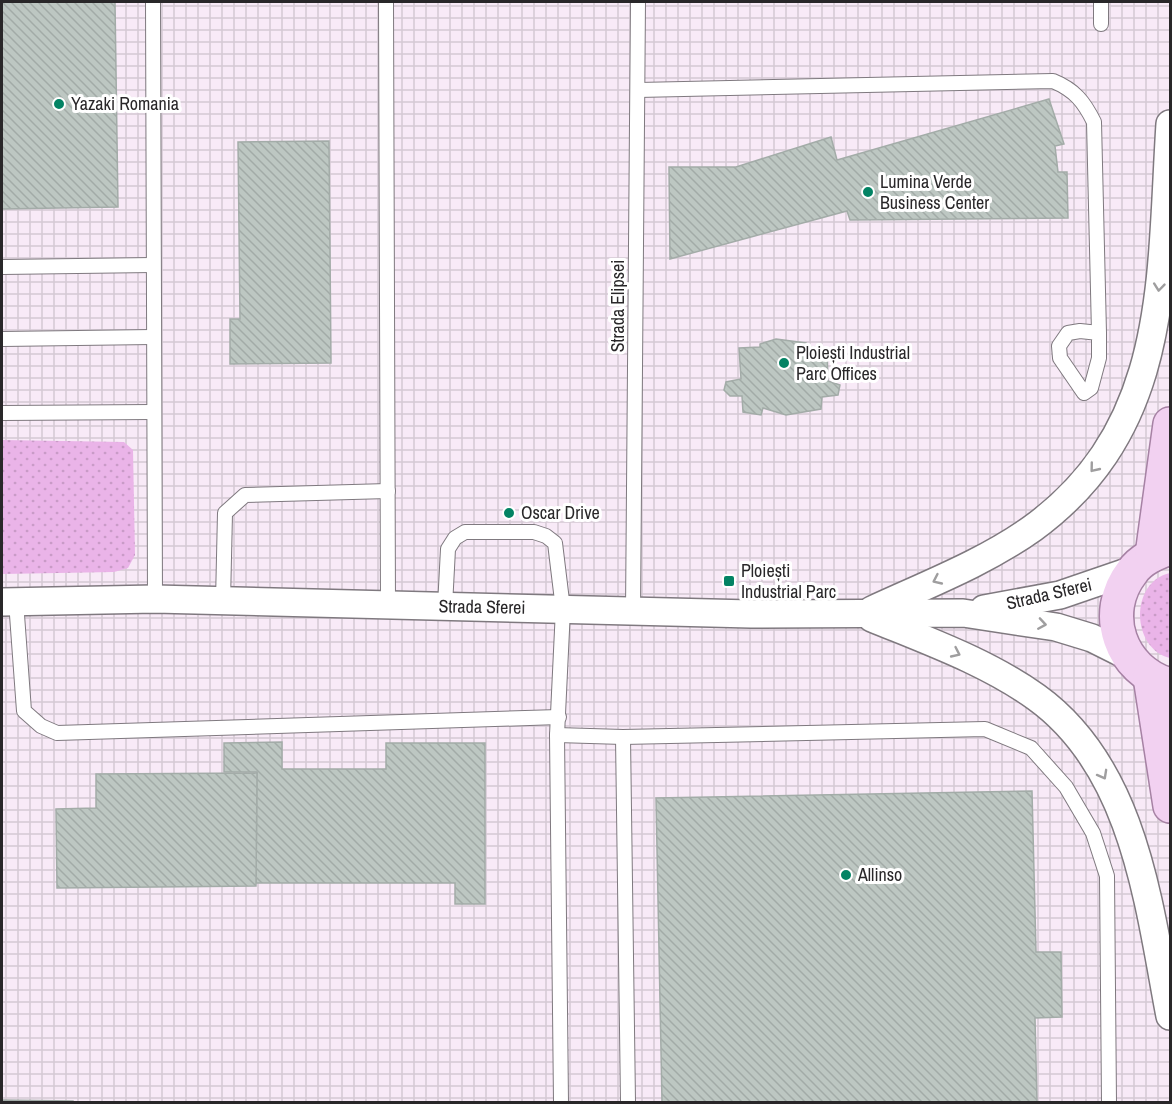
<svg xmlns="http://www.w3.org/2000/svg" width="1172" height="1104" font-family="'Archivo Narrow',sans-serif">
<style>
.industrial{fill:url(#industrial-grid)}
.grass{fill:url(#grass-dots)}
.building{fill:url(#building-back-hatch);stroke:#a3aca8;stroke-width:1.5}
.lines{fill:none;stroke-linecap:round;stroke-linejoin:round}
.service-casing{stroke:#7f797f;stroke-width:16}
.minor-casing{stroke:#7f797f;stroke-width:30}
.primary-casing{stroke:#a682a4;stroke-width:36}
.service{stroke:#fff;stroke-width:14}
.minor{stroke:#fff;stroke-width:27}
.primary{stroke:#f2d1f1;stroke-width:33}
.oneway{stroke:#9f9e9f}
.poi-dot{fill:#038364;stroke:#fff;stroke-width:2}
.labels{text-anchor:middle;stroke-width:6;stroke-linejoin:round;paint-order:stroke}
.poi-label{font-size:18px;fill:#292729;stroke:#fff;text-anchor:start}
.street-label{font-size:18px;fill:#292729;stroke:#fff}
</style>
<defs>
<pattern id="industrial-grid" width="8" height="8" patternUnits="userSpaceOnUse" patternTransform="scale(1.5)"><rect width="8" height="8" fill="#f8eaf7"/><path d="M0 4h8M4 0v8" fill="none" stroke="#d5c9d4"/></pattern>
<pattern id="grass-dots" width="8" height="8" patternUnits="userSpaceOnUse" patternTransform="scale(1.5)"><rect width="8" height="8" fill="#eab4e8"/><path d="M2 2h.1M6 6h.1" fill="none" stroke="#c99bc7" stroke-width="1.8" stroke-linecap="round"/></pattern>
<pattern id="building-back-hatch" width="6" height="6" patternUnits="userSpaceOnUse" patternTransform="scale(1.5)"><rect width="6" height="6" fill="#bdc7c2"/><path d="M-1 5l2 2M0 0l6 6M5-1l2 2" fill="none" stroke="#a2aba7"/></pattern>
</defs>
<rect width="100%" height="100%" fill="#fdf6fd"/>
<rect class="industrial" x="2" y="2" width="1168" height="1100"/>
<g class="grass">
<path d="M2 440 124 442 133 450 135 555 128 568 114 572 2 574Z"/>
<path d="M1170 573V658C1131 649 1129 582 1170 573Z"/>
</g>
<g class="building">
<path d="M2 2H115L118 207 2 209Z"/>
<path d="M1049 99 1064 144 1055 146 1058 172H1067L1068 218 850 220 847 211 670 259 669 167H736L831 137 837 160Z"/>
<path d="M329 141 331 363 230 364V319H240L238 142Z"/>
<path d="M776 339 806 343V347L827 348 828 381 840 385 838 395 822 397 821 409 786 415 763 408 761 415 743 412 742 396H730L724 390 726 382 741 379 739 348 760 347V344Z"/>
<path d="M282 742V769H386V743H485V904H455V883H256L257 772H224V743Z"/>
<path d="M257 773 256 886 57 888 56 809 96 808V774Z"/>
<path d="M1032 791 1036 952H1061L1062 1017 1035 1018 1037 1102H662L656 798Z"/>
<path d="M2 1100 73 1101V1102H2Z"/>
</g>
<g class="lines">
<g class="service-casing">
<g id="service">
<path d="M153 2 155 599"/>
<path d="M386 2 388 605"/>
<path d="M1101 2V24"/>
<path d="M638 90 1053 81C1075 90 1084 102 1094 122L1099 333V358L1091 388 1084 393 1060 358 1059 346 1068 333 1080 331 1099 333"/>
<path d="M2 267 153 265"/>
<path d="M2 339 153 337"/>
<path d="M2 413 153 412"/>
<path d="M16 601 24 711 41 726 57 733 559 717"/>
<path d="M223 601 225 513 245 495 388 491"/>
<path d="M445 606 448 549 455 538 465 532H534L546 536 555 543 563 609 557 735 561 1102"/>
<path d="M633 611 638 2"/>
<path d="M557 735 623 737 985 729 1031 748 1066 787 1093 833 1107 876 1109 1102"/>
<path d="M623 737 628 1102"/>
</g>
</g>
<g class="minor-casing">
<g id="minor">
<path d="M2 602 155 599 751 614 963 613 1056 627 1092 638 1128 656"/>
<path d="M984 609 1060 595 1133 570"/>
<path d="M872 610C926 585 984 563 1033 528 1171 427 1160 278 1170 124"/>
<path d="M872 618C928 641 987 662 1036 697 1135 768 1149 906 1170 1016"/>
</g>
</g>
<g class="primary-casing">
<g id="primary">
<path d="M1170 548C1156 553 1141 559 1132 572 1100 613 1120 671 1170 685"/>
<path d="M1152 555 1170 424"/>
<path d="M1150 677 1170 806"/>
</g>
</g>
<use href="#service" class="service"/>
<use href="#minor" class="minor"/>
<use href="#primary" class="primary"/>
</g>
<defs><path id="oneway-chevron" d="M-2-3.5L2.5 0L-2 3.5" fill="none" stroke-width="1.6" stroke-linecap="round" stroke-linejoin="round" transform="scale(1.5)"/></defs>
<g class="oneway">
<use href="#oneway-chevron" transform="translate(1159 287) rotate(96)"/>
<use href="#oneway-chevron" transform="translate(1094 468) rotate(129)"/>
<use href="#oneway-chevron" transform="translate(937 580) rotate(155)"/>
<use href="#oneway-chevron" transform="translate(1042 624) rotate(9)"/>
<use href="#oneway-chevron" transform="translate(956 653) rotate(25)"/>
<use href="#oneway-chevron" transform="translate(1103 775) rotate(61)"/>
</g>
<g class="poi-dot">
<circle cx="59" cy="104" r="6"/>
<circle cx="868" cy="192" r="6"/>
<circle cx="784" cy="363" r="6"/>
<circle cx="509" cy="513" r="6"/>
<rect x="723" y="575" width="12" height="12" rx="3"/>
<circle cx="846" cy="875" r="6"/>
</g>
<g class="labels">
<g class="poi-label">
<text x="71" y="110">Yazaki Romania</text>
<text x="880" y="188">Lumina Verde<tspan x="880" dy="21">Business Center</tspan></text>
<text x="796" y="359">Ploiești Industrial<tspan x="796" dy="21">Parc Offices</tspan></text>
<text x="521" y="519">Oscar Drive</text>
<text x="741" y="577">Ploiești<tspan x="741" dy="21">Industrial Parc</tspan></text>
<text x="858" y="881">Allinso</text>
</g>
<g class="street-label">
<text transform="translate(618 306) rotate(-90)" y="6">Strada Elipsei</text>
<text transform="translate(1049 594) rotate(-13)" y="6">Strada Sferei</text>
<text transform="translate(482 607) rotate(1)" y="6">Strada Sferei</text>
</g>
</g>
<rect width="1172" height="1104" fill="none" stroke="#292729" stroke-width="6"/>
</svg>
